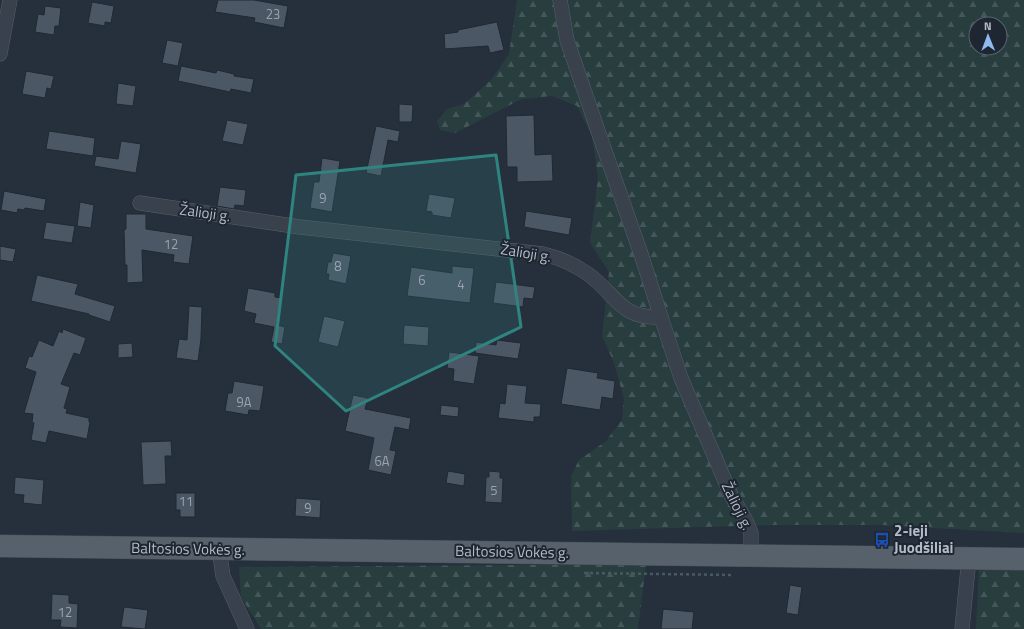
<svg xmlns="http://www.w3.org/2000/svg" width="1024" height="629" font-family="'Titillium Web',sans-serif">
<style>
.forest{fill:url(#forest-firs);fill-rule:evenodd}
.building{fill:#4b5764;stroke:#202833}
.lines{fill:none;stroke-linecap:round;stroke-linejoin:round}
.minor-casing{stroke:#575f6a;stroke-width:15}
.primary-casing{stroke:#454d58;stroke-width:23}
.path{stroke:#475a5c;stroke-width:2.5;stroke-dasharray:3 3;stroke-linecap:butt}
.minor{stroke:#39414c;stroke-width:14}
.primary{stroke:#57616c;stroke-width:22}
.marked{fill:#308480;fill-opacity:0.2;stroke:#308480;stroke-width:3;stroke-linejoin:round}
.labels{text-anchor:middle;stroke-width:4;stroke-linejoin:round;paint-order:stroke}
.number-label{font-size:13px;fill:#9aa3ae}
.street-label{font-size:15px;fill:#b4bcc7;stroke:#1e2631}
.poi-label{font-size:15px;font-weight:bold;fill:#b4bcc7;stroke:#1e2631;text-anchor:start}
</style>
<defs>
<pattern id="forest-firs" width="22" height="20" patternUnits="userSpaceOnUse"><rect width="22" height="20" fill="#283d3e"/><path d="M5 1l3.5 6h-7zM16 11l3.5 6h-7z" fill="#455758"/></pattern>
</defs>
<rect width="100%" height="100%" fill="#25303c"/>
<g class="forest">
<path d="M517 0H1024V533L882 525H773L572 531 571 476 579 460 606 441 622 420 624 399 614 363 602 336 609 272 590 243 598 177 592 136 577 106 552 96 522 99 455 133 440 130 437 121 447 109 464 104 491 80 509 54ZM976 24H1000V48H976Z"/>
<path d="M646 564 638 629H261L241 597 239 567Z"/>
<path d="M979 566 1024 567V629H976Z"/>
</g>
<g class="building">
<path d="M218 0H254L288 6 284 28 254 22 255 18 215 12Z"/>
<path d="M92 2 114 6 111 23 105 22V26L88 23Z"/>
<path d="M45 6 61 8 59 26H55L54 35 35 32 38 14 44 15Z"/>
<path d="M497 22 504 50 490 53 488 46 445 49 444 34 458 32V30Z"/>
<path d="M167 40 183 43 178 66 162 63Z"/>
<path d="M181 66 216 73 217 70 234 74V76L254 79 251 93 231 89 230 92 178 81Z"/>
<path d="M26 71 54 76 51 89 47 88 45 98 22 94Z"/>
<path d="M118 83 136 86 133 106 116 104Z"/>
<path d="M399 104 413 105 412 122H399Z"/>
<path d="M534 115 535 155 552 154 553 181 517 182V167H507L506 116Z"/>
<path d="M227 120 248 124 243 145 222 141Z"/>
<path d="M376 126 400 131 398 142 388 140 381 176 366 173Z"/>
<path d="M49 131 95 138 93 156 46 149Z"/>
<path d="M121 141 141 144 136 173 94 166 96 156 118 159Z"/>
<path d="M322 158 340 161 332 212 310 208 314 182H319Z"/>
<path d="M220 187 246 190 244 206 235 205 234 209 217 206Z"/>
<path d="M4 191 46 199 44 211 25 208 24 210 18 209 17 213 1 210Z"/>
<path d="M429 194 455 198 451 218 432 215V212L426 211Z"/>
<path d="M80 202 94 205 91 228 77 226Z"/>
<path d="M526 211 572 218 569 235 524 227Z"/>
<path d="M126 214H146V229L193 236 189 264 173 262 174 255 142 250 143 282 127 283V265H125L124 230 126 229Z"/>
<path d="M46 222 75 226 72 243 43 239Z"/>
<path d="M0 246 16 249 13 262 0 260Z"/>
<path d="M333 253 351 256 346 284 328 280 329 274H326L328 262H331Z"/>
<path d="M452 266 474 268 470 303 407 296 411 267 452 273Z"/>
<path d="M37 275 78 284 75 294 115 306 110 322 89 315V314L31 301Z"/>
<path d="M496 282 535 287 533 299 524 298 523 307 493 303Z"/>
<path d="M248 288 275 293V297L282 298 277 325 285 327 282 344 271 342 274 327 254 323 256 314 244 311Z"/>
<path d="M189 306 202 307 201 339 198 361 176 358 179 339 187 340Z"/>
<path d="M324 316 345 321 338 347 318 342Z"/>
<path d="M404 325 429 327 428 346 403 344Z"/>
<path d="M63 329 86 338 80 355 74 353 61 384 70 387 64 408 67 409 66 413 89 418V422H90L87 439 49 431 46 443 31 440 34 423 32 422 33 414 24 413 36 372 25 368 29 356 32 357 39 340 53 346 59 331 62 333Z"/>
<path d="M497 340 521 343 518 359 475 353 476 342 496 345Z"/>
<path d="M132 343 133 357 118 358V344Z"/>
<path d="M449 352 479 356 474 384 453 381 454 369 447 368Z"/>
<path d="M567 368 598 373 597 378 615 381 613 399 602 397 600 410 561 404Z"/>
<path d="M234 381 264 386 260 411 249 410 248 415 225 411 228 393H232Z"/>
<path d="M507 384 527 386 525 403 541 404 540 417H534V422L498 418 500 403 505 404Z"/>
<path d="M353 395 368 398 365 409 411 418 409 430 395 427 390 450 396 451 391 475 368 470 374 438 345 431Z"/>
<path d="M441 405 459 407 458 417 440 415Z"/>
<path d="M171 441 172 456H165L166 484 143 485 141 442Z"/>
<path d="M448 471 465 474 464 486 446 483Z"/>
<path d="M489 471 500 472V478H503L502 503 485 502 486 477H489Z"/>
<path d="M15 477 44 480 42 505 23 503 24 495 14 494Z"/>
<path d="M176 493H195V517H180V510H176Z"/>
<path d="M296 498 321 500 320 518 295 516Z"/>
<path d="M790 585 802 587 798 615 786 613Z"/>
<path d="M52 594 69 595V603L78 604 77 628 60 627 61 620H51Z"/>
<path d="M124 607 148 610 145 629 121 627Z"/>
<path d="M663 609 694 612 692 629H661Z"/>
</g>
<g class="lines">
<g class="minor-casing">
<g id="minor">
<path d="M560 0 567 40 598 131 641 254 661 317"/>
<path d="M0 54 10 0"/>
<path d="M140 203 300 227 543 254C560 258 574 264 588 274 616 294 619 319 661 317L681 378 731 495 746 521 751 533V556"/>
<path d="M219 549 223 576 247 629"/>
<path d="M962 629 969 558"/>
</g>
</g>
<g class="primary-casing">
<path id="primary" d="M0 546 1024 559"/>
</g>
<path class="path" d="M584 573 733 575"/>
<use href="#minor" class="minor"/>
<use href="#primary" class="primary"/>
</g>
<path class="marked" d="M496 155 521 327 346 411 275 346 296 175Z"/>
<defs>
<g id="bus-bare" transform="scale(1.2)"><path d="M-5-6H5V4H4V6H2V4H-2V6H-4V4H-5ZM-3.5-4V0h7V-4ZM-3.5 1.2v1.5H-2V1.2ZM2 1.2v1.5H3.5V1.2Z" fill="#1a4fb4" stroke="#1e2631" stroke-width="2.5" paint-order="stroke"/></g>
</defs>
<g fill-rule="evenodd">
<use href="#bus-bare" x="882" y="540"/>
</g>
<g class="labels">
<g class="number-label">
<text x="273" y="19">23</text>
<text x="323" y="203">9</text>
<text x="171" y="249">12</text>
<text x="338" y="271">8</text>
<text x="422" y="285">6</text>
<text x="461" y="289">4</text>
<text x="244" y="407">9A</text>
<text x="382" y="466">6A</text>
<text x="494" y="495">5</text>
<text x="186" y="506">11</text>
<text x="308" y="513">9</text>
<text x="65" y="617">12</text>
</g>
<g class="street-label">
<text transform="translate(205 213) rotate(8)" y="5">Žalioji g.</text>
<text transform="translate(526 253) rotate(9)" y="5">Žalioji g.</text>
<text transform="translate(737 506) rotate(64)" y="5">Žalioji g.</text>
<text transform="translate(188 549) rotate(1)" y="5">Baltosios Vokės g.</text>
<text transform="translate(512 552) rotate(1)" y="5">Baltosios Vokės g.</text>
</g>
<g class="poi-label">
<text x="894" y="536">2-ieji<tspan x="894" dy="17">Juodšiliai</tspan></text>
</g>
</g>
<g transform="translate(988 36) rotate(359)"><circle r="19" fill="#1e2631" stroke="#5a626d"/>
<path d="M0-3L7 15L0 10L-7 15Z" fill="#8fb9f1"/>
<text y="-6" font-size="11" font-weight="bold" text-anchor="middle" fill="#b4bcc7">N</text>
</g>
</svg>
